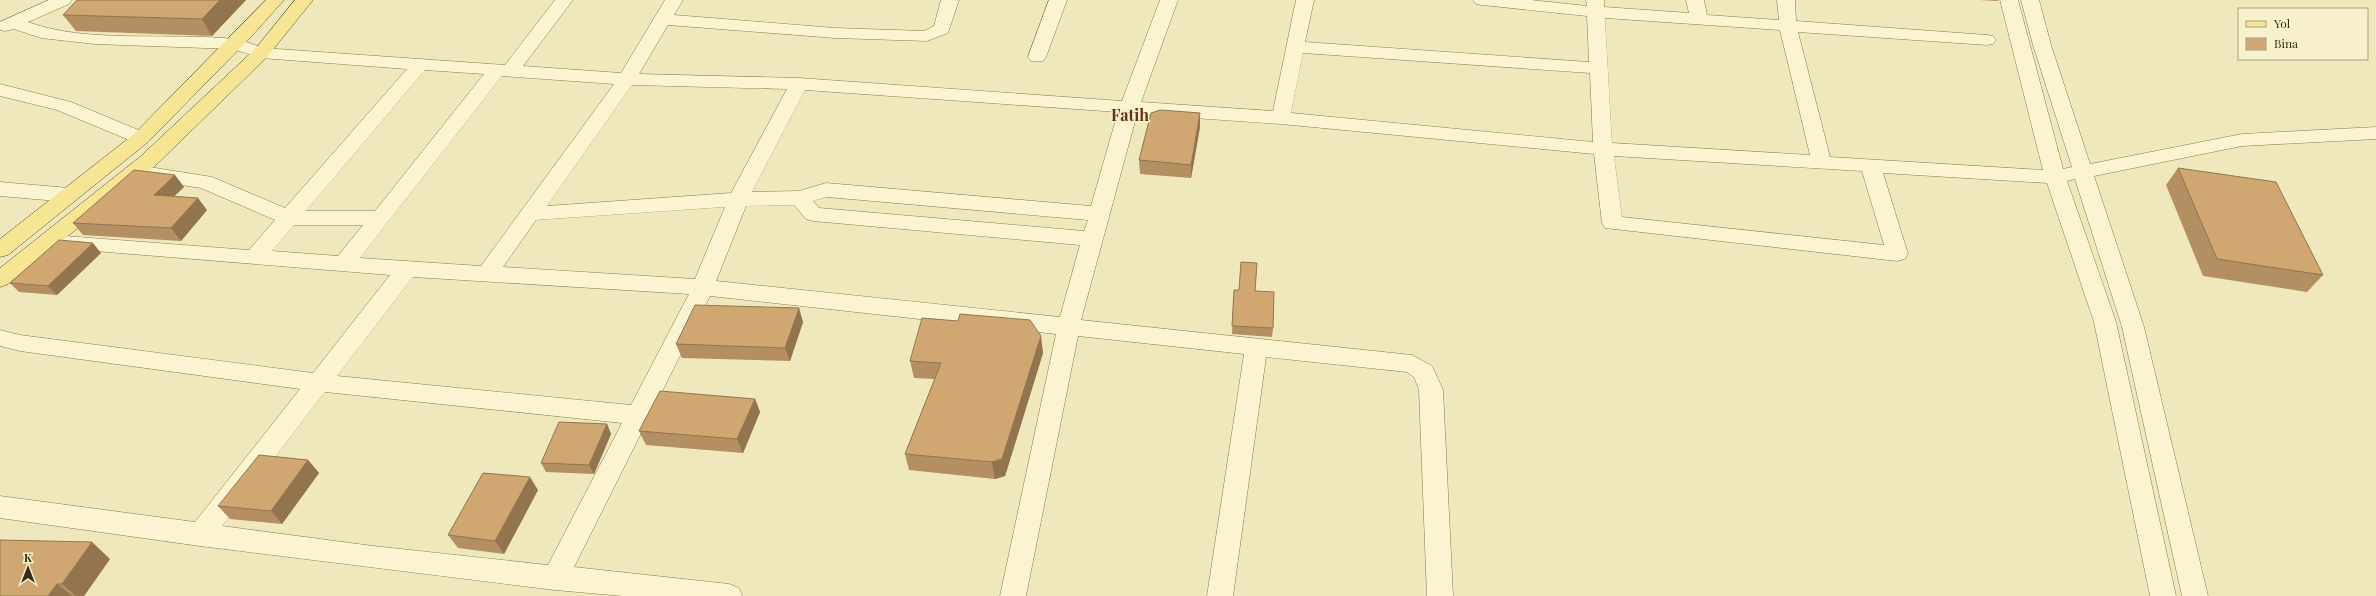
<svg xmlns="http://www.w3.org/2000/svg" width="2376" height="596" font-family="'Playfair Display',serif">
<style>
.lines{fill:none;stroke-linecap:round;stroke-linejoin:round}
.minor-casing{stroke:#887855;stroke-width:1}
.major-casing{stroke:#55452a;stroke-width:1}
.minor{fill:#faf4d0;fill-rule:evenodd}
.major{fill:#f6e592;fill-rule:evenodd}
.wall{fill:#b38f61}
.shaded-wall{fill:#92744f}
.building{fill:#d0a671;stroke:#92744f}
.labels{text-anchor:middle;stroke-width:3;stroke-linejoin:round;paint-order:stroke}
.district-label{font-size:16px;font-weight:bold;fill:#653418;stroke:#f7f1cd}
</style>
<rect width="100%" height="100%" fill="#f0e8bd"/>
<g class="lines">
<g class="minor-casing">
<g id="minor">
<path d="M49 0H72L69 4 28 22C87 44 171 32 234 39 244 40 254 45 263 48L505 65 555 0H573L523 66 621 73 665 0H683L674 15 835 28 924 31 934 26 941 0H959L948 33 927 41 835 38 668 25 639 74 799 78 1122 101 1160 0H1178L1141 102 1273 111 1296 0H1314L1305 42 1589 62 1587 16 1482 5 1476 4 1473 0H1531L1587 6 1586 0H1604V7L1689 13 1686 0H1704L1707 15 1779 20 1777 0H1795L1796 21 1987 35 1993 36 1996 40 1993 44 1987 45 1798 32 1830 157 2043 170 2000 0H2018L2063 169 2072 167 2033 45 2021 0H2039L2051 45 2090 164 2242 134 2376 127V139L2242 146 2094 176 2144 327 2208 596H2182L2122 327 2075 179 2067 181 2116 322 2176 596H2150L2094 322 2047 183 1883 173 1908 254 1905 259 1897 261 1605 228 1602 223 1594 154 1281 124 1137 114 1081 320 1412 355 1432 366 1443 390 1453 596H1427L1419 390 1414 377 1407 372 1266 357 1233 596H1207L1244 354 1078 336 1026 596H1000L1056 334 710 296 574 567 729 584 739 588 742 596H623L555 590 200 546 0 518V496L195 522 300 389 20 351 0 346V330L20 335 313 373 390 275 58 248 54 243 58 238 65 236 249 250 275 220 201 188 142 179 139 174 142 169 149 167 212 177 285 208 407 69 261 58 233 49 95 44 41 38 14 29 5 31 0 30V22ZM1605 18 1780 30 1810 155 1612 143ZM1303 53 1590 73 1593 142 1291 113ZM425 70 484 74 375 211H306ZM502 76 614 84 481 266 360 258ZM632 85 787 89 731 193 547 206ZM805 90 1118 112 1091 206 826 183 799 191 752 192ZM1614 156 1862 171 1884 245 1622 217ZM827 197 1088 220 1084 231 819 208 813 201ZM794 205 806 219 813 221 1080 245 1060 317 716 281 746 206ZM725 207 695 279 503 267 536 220ZM294 225H363L338 256 272 251ZM413 277 689 294 631 405 337 376ZM325 392 622 423 548 565 373 546 222 526Z"/>
<path d="M1049 0H1067L1046 57 1043 61H1031L1028 57Z"/>
<path d="M0 84 71 102 148 134 151 138 148 142 141 144 134 142 57 110 0 96Z"/>
<path d="M0 182 69 188 76 190 79 195 76 200 69 202 0 196Z"/>
</g>
</g>
<g class="major-casing">
<g id="major">
<path d="M266 0H284L249 39 148 142 8 255 0 257V239L134 134Z"/>
<path d="M295 0H313L267 57 155 166 8 284 0 287V268L141 156 255 49Z"/>
</g>
</g>
<use href="#minor" class="minor"/>
<use href="#major" class="major"/>
</g>
<g class="wall">
<path d="M246 0 212 36 76 31 63 15Z"/>
<path d="M1979 0H1998V1Z"/>
<path d="M1200 113V127L1191 178 1140 174 1139 160Z"/>
<path d="M2178 168 2323 275 2307 292 2203 276 2166 185Z"/>
<path d="M184 187 174 196 207 210 181 241 83 235 73 223Z"/>
<path d="M101 253 57 295 19 292 10 283Z"/>
<path d="M1234 290 1255 291 1273 328 1272 337 1232 334Z"/>
<path d="M803 322 790 361 682 358 676 344Z"/>
<path d="M1043 353 1005 476 995 479 909 470 905 454 935 379 914 378 910 361Z"/>
<path d="M755 399 760 412 743 453 646 445 639 431Z"/>
<path d="M607 424 611 434 594 474 546 472 541 463Z"/>
<path d="M308 460 319 473 282 524 230 519 218 506Z"/>
<path d="M538 490 504 554 458 548 448 535Z"/>
<path d="M110 559 84 596H0Z"/>
</g>
<g class="shaded-wall">
<path d="M220 0H246L212 36 202 19Z"/>
<path d="M1200 113V127L1191 178V165Z"/>
<path d="M175 175 184 187 163 207 154 195Z"/>
<path d="M198 198 207 210 181 241 171 228Z"/>
<path d="M93 243 101 253 57 295 48 286Z"/>
<path d="M799 308 803 322 790 361 785 348Z"/>
<path d="M1041 336 1043 353 1005 476 995 479 992 462Z"/>
<path d="M755 399 760 412 743 453 737 439Z"/>
<path d="M607 424 611 434 594 474 589 465Z"/>
<path d="M308 460 319 473 282 524 271 511Z"/>
<path d="M530 477 538 490 504 554 495 541Z"/>
<path d="M92 542 110 559 84 596H76L62 584Z"/>
<path d="M57 584 72 596H48Z"/>
</g>
<g class="building">
<path d="M77 0H220L202 19 63 15Z"/>
<path d="M1160 110 1200 113 1191 165 1139 160 1151 113Z"/>
<path d="M2178 168 2276 182 2323 275 2217 259Z"/>
<path d="M134 170 175 175 154 195 198 198 171 228 73 223Z"/>
<path d="M59 240 93 243 48 286 10 283Z"/>
<path d="M1241 262 1257 263 1255 291 1274 292 1273 328 1232 326 1234 290H1239Z"/>
<path d="M695 305 799 308 785 348 676 344Z"/>
<path d="M960 314 1030 320 1041 336 1002 459 992 462 905 454 941 363 910 361 922 318 958 321Z"/>
<path d="M660 391 755 399 737 439 639 431Z"/>
<path d="M559 422 607 424 589 465 541 463Z"/>
<path d="M259 455 308 460 271 511 218 506Z"/>
<path d="M483 473 530 477 495 541 448 535Z"/>
<path d="M0 540 92 542 62 584H57L48 596H0Z"/>
</g>
<g class="labels">
<g class="district-label">
<text x="1130" y="121">Fatih</text>
</g>
</g>
<rect x="2238" y="8" width="130" height="52" fill="#f7f1cd" stroke="#aaa286"/>
<rect x="2246" y="21" width="20" height="6" fill="#f6e592" stroke="#aaa286"/>
<text x="2274" y="28" font-size="12" fill="#372c1b">Yol</text>
<rect x="2246" y="38" width="20" height="12" fill="#d0a671" stroke="#aaa286"/>
<text x="2274" y="48" font-size="12" fill="#372c1b">Bina</text>
<g transform="translate(28 568)" stroke="#f7f1cd" stroke-width="3" paint-order="stroke">
<path d="M0-3L7 15L0 10L-7 15Z" fill="#372c1b"/>
<text y="-6" font-size="11" font-weight="bold" text-anchor="middle" fill="#372c1b">K</text>
</g>
</svg>
